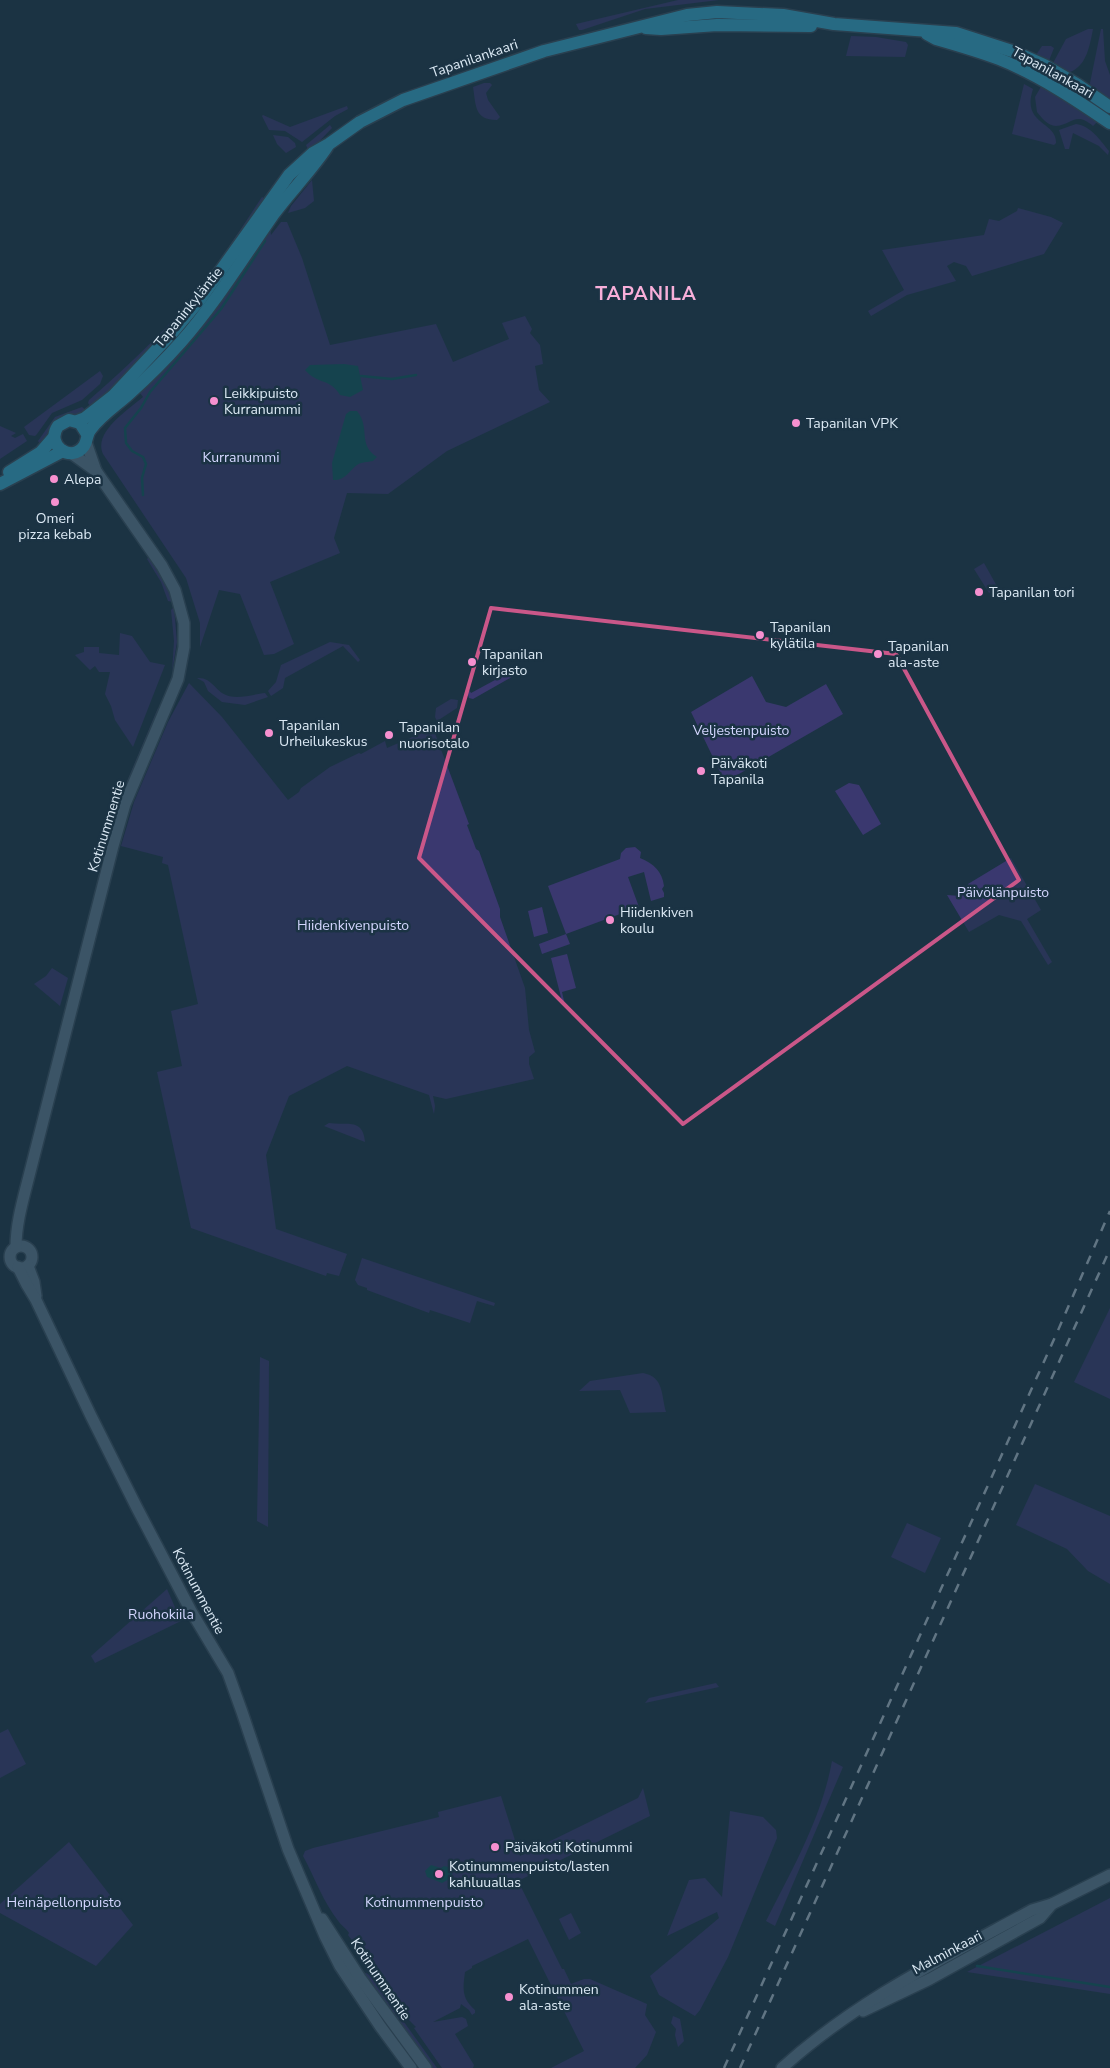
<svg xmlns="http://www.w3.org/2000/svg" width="1110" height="2068" font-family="'Nunito Sans',sans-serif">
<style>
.green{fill:#3a386f}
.water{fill:#0f575c}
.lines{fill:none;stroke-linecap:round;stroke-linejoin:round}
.stream{stroke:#0f575c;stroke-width:2.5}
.secondary-casing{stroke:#3b505f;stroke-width:14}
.primary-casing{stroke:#3b505f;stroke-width:15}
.secondary{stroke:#627c90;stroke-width:11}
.primary{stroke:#37aed1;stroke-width:12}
.rail{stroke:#b5c5d1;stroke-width:2.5;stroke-dasharray:9 9;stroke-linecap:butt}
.marked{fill:none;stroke:#ca5789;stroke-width:4;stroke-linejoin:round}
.poi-dot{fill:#f690cf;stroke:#1b3344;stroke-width:2}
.labels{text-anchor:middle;stroke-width:5;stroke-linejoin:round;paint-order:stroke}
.street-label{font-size:14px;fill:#dbe9f4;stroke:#1b3344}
.poi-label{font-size:14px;fill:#dbe9f4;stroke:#1b3344;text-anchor:start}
.park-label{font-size:14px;fill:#d3d6fe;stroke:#1b3344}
.district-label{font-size:19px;font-weight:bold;letter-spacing:1px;fill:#f8afd9;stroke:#1b3344}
</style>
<rect width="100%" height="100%" fill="#1b3344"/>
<g class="green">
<path d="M678 0H719L645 9 582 30H579L576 24Z"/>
<path d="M1088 29H1093C1090 44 1087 66 1070 72L1052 65 1066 39Z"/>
<path d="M1101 29H1103L1105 61 1110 75V103L1091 87 1090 83Z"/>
<path d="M851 36 876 37 906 42 908 45 905 57 846 56Z"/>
<path d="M1042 46H1051L1054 48 1048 63 1036 55Z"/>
<path d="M484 83H490L492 85 486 93 488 100 500 117 497 120C474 120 476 105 473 87Z"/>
<path d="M1024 84 1033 89C1021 125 1057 121 1056 143L1054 145 1012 134Z"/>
<path d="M1042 85 1071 102 1097 122 1093 126C1075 111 1072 125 1056 126 1048 126 1041 117 1037 112L1035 97Z"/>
<path d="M347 106 348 109 335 116 302 142 285 131 269 130 262 116 263 115 290 127Z"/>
<path d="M1076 124C1091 126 1100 140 1109 151L1108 155 1099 146 1073 133 1069 149H1065L1059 130Z"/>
<path d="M330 125 332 128 309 152 306 145Z"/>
<path d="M273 135 288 137 295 143 296 147 286 153 277 144Z"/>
<path d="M312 180 314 201 305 208 288 213 291 206Z"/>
<path d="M262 197 267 200 174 327 93 410 88 403 89 400C123 370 158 338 187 304 215 270 238 233 262 197Z"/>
<path d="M1018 208 1051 217 1063 223 1044 254 972 276 966 266 954 262 947 266 956 281 907 295 871 316 868 311 904 290 882 250 984 235 989 219 999 221 1017 211Z"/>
<path d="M281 222H287L302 258 330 345 436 324 453 362 509 339 502 323 525 316 532 329 530 333 540 345 543 364 535 366 539 390 550 402 447 451 388 494 347 493 334 538 340 553 270 582 294 644 274 654 264 655 240 594 219 590 200 647V623L186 578 103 454C93 432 128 410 143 397L140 393 179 350 270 226 271 235Z"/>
<path d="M100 371 103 376 100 384 82 400 52 413 37 434 35 436 29 435 24 427Z"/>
<path d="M82 407 89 413 50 431 42 447 38 441 55 417Z"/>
<path d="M0 426 16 433 11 436 15 438 23 434 27 441 0 459Z"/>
<path d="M149 557 167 587 173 602 168 601 161 582 147 559Z"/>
<path d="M984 563 998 588 989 593 974 569Z"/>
<path d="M174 607 177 642 172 672 174 641 171 610Z"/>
<path d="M120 633 132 636 150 662 165 665 133 747 115 720 111 706 105 694 110 672H99L95 666 90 670 75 655 84 652V647H99V653L119 655Z"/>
<path d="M330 642 349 645 360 660 358 662 343 646 285 678 283 688 271 696 268 691 276 682 281 665Z"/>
<path d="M506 666 509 672 513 670 519 673 473 699 469 698 467 691 469 690 471 693 495 680 492 674Z"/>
<path d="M752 676 766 702 786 707 826 684 843 714 725 782 691 712Z"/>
<path d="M197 678C212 677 214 690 226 695 237 700 254 694 265 693L268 697 245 705 222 702 208 691 204 682Z"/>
<path d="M189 683 222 717 288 800 299 792 301 788 330 767 359 753 361 754 385 741 387 748 433 728 469 824 467 825 476 849 479 851 500 909V917L525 988 529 1030 535 1052 529 1057V1064L534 1079 446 1099 433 1096 435 1106 434 1114 429 1095 347 1066 289 1096 266 1155 276 1229 347 1254 339 1276 327 1273 326 1276 191 1228 157 1072 182 1066 171 1011 198 1004 168 865 162 863 163 857 121 846 134 802 168 722Z"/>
<path d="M451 699 458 700 457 708 437 721 435 717 436 708Z"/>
<path d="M158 708H160L123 797 121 796Z"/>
<path d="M849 783 859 785 881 824 863 835 835 791Z"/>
<path d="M635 847 641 852 640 858C654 864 662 871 664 886L662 889 664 893V897L651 901 644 872 628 877 639 907 566 934 570 944 542 954 539 944 566 934 548 886 620 859 621 853 626 848Z"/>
<path d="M1011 858 1041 910 1027 919 1052 962 1048 965 1021 921 999 915 969 932 947 895 960 896 967 892 968 884Z"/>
<path d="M542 907 548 933 534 937 528 911Z"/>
<path d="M567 954 576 988 562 992 565 1005H563L551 958Z"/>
<path d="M52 968 68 978 60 1006 34 984 46 976Z"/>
<path d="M329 1123C346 1126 363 1117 365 1142L324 1126Z"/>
<path d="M362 1258 495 1303 494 1306 477 1301 470 1323 430 1310 429 1313 367 1290V1288L358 1285 355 1280Z"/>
<path d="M1110 1308V1399L1074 1382Z"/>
<path d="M260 1357 269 1361 268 1527 257 1521Z"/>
<path d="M643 1373C664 1377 661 1394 666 1412L630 1413 620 1390 579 1391 590 1381Z"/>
<path d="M1035 1484 1110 1516V1584L1088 1571 1067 1549 1016 1525Z"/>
<path d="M907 1523 941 1538 925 1573 891 1557Z"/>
<path d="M167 1589 181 1621 95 1663 91 1656Z"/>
<path d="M716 1683 719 1687 645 1703 649 1698Z"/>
<path d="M8 1729 26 1764 0 1778V1733Z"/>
<path d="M832 1761 843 1767 775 1926 766 1921C792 1870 822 1817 832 1761Z"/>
<path d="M643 1788 650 1816 518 1881 562 1969H564L571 1984 584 1979H590L647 2004 645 2015 656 2032 647 2055 635 2068H551L584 2051 528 1939 472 1966V1968L465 1972C463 1988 461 1998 475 2010V2013L472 2015 469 2010 461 2004 460 2008 433 2022 462 2017 466 2019 468 2026 455 2034 474 2065 473 2068H442L414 2028 416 2027 406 2017 374 1972V1969L348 1935 349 1933C346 1928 342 1926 339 1922 323 1902 315 1878 303 1856L305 1851 313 1848 439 1817 438 1812 501 1796 520 1856 638 1798Z"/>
<path d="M730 1811 763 1817 776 1830 777 1838 728 1957 700 2010 695 2016 659 1995 650 1976 719 1918 717 1912 667 1936 689 1880 705 1878 722 1897Z"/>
<path d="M69 1842 133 1925 96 1966 0 1913V1904Z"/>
<path d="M1110 1898V1994L967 1972Z"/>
<path d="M571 1913 581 1933 569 1940 559 1919Z"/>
<path d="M366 1973 371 1976 437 2068H430L362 1975Z"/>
<path d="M673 2016 680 2019 684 2041 678 2047 675 2035 676 2029 671 2023Z"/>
</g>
<g class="water">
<path d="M344 364 358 366 363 390 350 397 340 395C330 378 318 385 305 370L310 365Z"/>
<path d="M350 411H357C371 428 357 444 377 457L373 461C368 462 361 462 357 465 349 471 345 481 333 480L332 463 346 414Z"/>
<path d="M431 1865 441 1868 444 1866 448 1867 452 1873 451 1878 442 1883 427 1877 425 1871Z"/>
</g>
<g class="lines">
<g class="stream">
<path d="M361 376 392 379 416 375"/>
<path d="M143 495 142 478 146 464 143 457 132 451 126 443 125 428 141 408 150 392 221 309 265 241"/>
<path d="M977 1966 1110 1987"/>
</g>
<g class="secondary-casing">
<g id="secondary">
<path d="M86 442 96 471"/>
<circle cx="21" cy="1257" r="11"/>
<path d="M16 1247C16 1223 23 1200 29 1176L113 846 125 804 178 679 184 647V623L175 590 162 566 96 471 71 453"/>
<path d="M28 1266 34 1282 36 1296"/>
<path d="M18 1267 27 1285 36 1300 91 1416 137 1508 191 1611 228 1673 242 1712 288 1849 325 1936 340 1966 380 2026 411 2068"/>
<path d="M322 1919 360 1978 426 2068"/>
<path d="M863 2011 930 1979 1040 1918 1052 1904"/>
<path d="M782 2068C857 2000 944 1958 1032 1910L1052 1904 1110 1875"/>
</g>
</g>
<g class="primary-casing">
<g id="primary">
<path d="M646 28 661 29 717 25 811 26"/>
<path d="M927 34 936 39C957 45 978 51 999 59 1039 75 1075 99 1110 123"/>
<path d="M77 421 85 418 113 396 173 332 199 301 289 175 313 153 329 144 360 122 403 100 544 51 687 15 717 12 783 15 834 24 956 33 1015 52 1044 65 1078 85 1110 107"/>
<path d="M87 434 80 423 69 420 58 426C45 445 71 464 84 446 88 440 86 434 91 429 101 415 117 405 130 393 148 377 165 360 181 342 216 302 243 258 273 215 290 192 311 171 327 147"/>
<path d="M9 472 41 452 54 437"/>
<path d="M0 484 63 451"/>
</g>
</g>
<use href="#secondary" class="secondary"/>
<use href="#primary" class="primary"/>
<g class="rail">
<path d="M724 2068 1056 1335 1110 1211"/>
<path d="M740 2068 1110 1249"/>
</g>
</g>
<path d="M0 0H1110V2068H0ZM491 608 896 654 1019 880 683 1124 419 858Z" fill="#1b3344" fill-opacity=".55" fill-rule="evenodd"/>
<path class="marked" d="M491 608 896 654 1019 880 683 1124 419 858Z"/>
<g class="poi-dot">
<circle cx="214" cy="401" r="5"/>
<circle cx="796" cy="423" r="5"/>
<circle cx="54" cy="479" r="5"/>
<circle cx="55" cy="502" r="5"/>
<circle cx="979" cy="592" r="5"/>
<circle cx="760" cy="635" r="5"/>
<circle cx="878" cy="654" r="5"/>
<circle cx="472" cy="662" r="5"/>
<circle cx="269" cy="733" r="5"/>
<circle cx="389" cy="735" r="5"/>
<circle cx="701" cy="771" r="5"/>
<circle cx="610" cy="920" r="5"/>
<circle cx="495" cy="1847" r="5"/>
<circle cx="439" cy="1874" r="5"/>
<circle cx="509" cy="1997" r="5"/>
</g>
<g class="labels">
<g class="street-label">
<text transform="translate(474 58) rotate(-19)" y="5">Tapanilankaari</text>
<text transform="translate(1053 72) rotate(29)" y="5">Tapanilankaari</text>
<text transform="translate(188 307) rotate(-51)" y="5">Tapaninkyläntie</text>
<text transform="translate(106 826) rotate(-73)" y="5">Kotinummentie</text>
<text transform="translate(199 1591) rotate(62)" y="5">Kotinummentie</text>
<text transform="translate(947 1952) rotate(-28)" y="5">Malminkaari</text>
<text transform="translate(381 1979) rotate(56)" y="5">Kotinummentie</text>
</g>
<g class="poi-label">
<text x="224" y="398">Leikkipuisto<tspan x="224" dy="16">Kurranummi</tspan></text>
<text x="806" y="428">Tapanilan VPK</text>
<text x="64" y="484">Alepa</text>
<text x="55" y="523" text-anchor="middle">Omeri<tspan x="55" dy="16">pizza kebab</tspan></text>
<text x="989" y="597">Tapanilan tori</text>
<text x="770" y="632">Tapanilan<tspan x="770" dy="16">kylätila</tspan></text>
<text x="888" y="651">Tapanilan<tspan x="888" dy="16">ala-aste</tspan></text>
<text x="482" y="659">Tapanilan<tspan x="482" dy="16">kirjasto</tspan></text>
<text x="279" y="730">Tapanilan<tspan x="279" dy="16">Urheilukeskus</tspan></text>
<text x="399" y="732">Tapanilan<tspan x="399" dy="16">nuorisotalo</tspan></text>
<text x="711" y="768">Päiväkoti<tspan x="711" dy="16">Tapanila</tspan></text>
<text x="620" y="917">Hiidenkiven<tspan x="620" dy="16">koulu</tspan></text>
<text x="505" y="1852">Päiväkoti Kotinummi</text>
<text x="449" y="1871">Kotinummenpuisto/lasten<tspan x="449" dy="16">kahluuallas</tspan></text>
<text x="519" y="1994">Kotinummen<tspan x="519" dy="16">ala-aste</tspan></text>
</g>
<g class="park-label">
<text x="241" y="462">Kurranummi</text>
<text x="741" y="735">Veljestenpuisto</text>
<text x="1003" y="897">Päivölänpuisto</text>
<text x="353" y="930">Hiidenkivenpuisto</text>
<text x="161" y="1619">Ruohokiila</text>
<text x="64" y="1907">Heinäpellonpuisto</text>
<text x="424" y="1907">Kotinummenpuisto</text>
</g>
<g class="district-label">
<text x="646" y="300">TAPANILA</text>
</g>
</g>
</svg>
